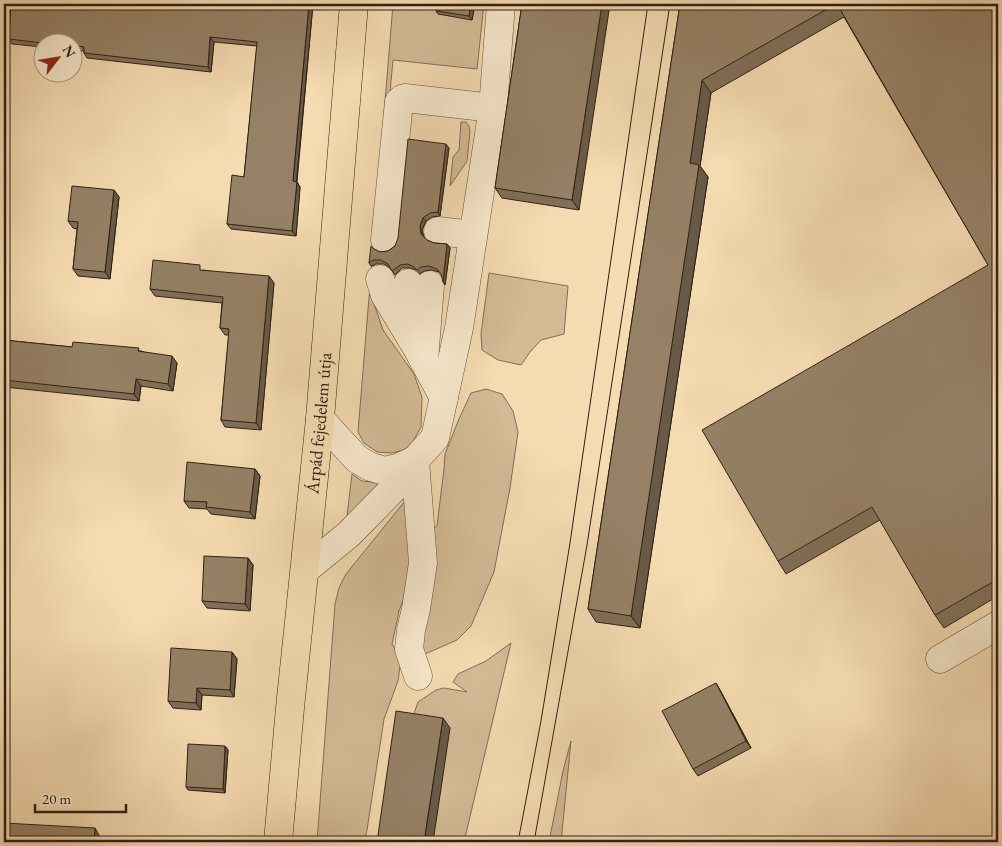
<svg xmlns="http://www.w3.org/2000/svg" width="1002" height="846" font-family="'EB Garamond',serif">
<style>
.green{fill:#d3bb96;stroke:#816e56}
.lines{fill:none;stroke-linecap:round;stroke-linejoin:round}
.minor-casing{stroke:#604f3c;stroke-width:29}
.major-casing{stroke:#2f2015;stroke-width:29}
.minor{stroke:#f8e8cc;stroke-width:28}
.major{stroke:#f5dbb1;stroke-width:28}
.tram{stroke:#2f2015;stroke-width:1}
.wall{fill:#816f58;stroke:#2f2015}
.shaded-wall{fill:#695a47;stroke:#2f2015}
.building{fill:#968166;stroke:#2f2015}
.labels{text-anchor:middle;stroke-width:4;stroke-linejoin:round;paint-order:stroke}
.street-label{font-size:18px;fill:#2f2015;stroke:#f8e8cc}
</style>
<rect width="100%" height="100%" fill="#f5dbb1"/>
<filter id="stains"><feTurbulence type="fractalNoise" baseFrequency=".004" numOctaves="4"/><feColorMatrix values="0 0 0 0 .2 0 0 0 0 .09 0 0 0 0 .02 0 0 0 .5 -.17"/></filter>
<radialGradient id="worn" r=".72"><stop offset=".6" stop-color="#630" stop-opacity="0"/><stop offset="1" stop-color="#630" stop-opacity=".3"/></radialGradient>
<g class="green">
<path d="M393 4H484L477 69 393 60 371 295 383 330 414 374 422 397 421 427 412 443 404 450 391 453 377 452 364 443 358 432Z"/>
<path d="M461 122H466L469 126 470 132 467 161 450 186 453 157 459 150Z"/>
<path d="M489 273 568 286 564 334 541 340 530 352 521 365 498 360 482 350 481 334Z"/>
<path d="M486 389 502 394 513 411 518 432 510 488 494 572 471 626 457 640 425 654 415 642 427 533 437 526 444 469 445 454 459 419 471 393Z"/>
<path d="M352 474 362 481 381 483 345 533Z"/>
<path d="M405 501 416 567 399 611 392 644 401 659 398 681 384 719 367 830 364 842H317L335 604 339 588 346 574Z"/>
<path d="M511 643 464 842H433L411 722 418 702 436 690 444 688 467 692 453 682 458 674 486 661Z"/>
<path d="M571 741 561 842H549L563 771Z"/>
</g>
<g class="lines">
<g class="minor-casing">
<g id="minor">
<path d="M438 231 473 235"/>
<path d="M385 240 399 102 402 99 405 98 493 108"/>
<path d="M380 279 385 295 417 348 444 398"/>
<path d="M403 324 408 283"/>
<path d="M424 361 430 285"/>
<path d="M320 419 357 459 371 467 385 471 400 467 415 460 435 438 459 328 493 108 501 4"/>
<path d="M415 460 423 563 416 609 411 630 409 649 418 676"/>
<path d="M305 570 349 534 397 485 415 460"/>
<path d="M940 659 998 625"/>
</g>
</g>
<g class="major-casing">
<g id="major">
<path id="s1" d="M278 842 290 708 320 419 354 4"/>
</g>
</g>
<use href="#minor" class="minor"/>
<use href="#major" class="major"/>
<g class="tram">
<path d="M518 842 541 721 570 543 648 4"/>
<path d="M534 842 587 545 670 4"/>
</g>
</g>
<g class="wall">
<path d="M11 4H313L297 182 300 187 296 236 231 229 227 224 244 177 257 46 214 42 211 72 87 58 84 53V51L72 50V42H42V47L12 44 9 39Z"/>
<path d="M475 4 472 20 438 14 436 11Z"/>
<path d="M522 4 579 210 502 198 495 188Z"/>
<path d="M680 4H998V596L944 628 935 615 880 520 786 574 778 561 988 265 844 17 711 93 700 166 708 177 640 628 596 622 588 609Z"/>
<path d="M449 148 440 216 432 217 426 221 422 230 424 237 427 240 434 243 447 244 450 248 445 285 442 275 439 272 432 270 424 271 420 274 417 270 410 268H402L395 275 390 268 384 264H376L371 266 369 263 374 249 380 252 388 251 395 246Z"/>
<path d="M114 190 119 197 110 279 78 276 73 269 77 229 73 228 68 221Z"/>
<path d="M204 270 274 283 261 430 225 427 221 420 229 335H225L220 328 222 303 155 296 150 289Z"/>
<path d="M4 340 72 347 141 351 177 363 173 391 141 386 139 401 4 387Z"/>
<path d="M255 469 260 476 255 519 211 514 207 509 189 508 184 501Z"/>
<path d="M248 558 253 565 250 611 207 608 202 601Z"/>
<path d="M232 652 237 659 234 697 202 695 201 710 173 708 168 701Z"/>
<path d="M720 690 751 748 698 776 693 769Z"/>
<path d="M225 746 228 750 225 793 188 790 186 787Z"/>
</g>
<g class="shaded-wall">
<path d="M309 4H313L296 186 293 181Z"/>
<path d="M471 4H475L472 20 469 16Z"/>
<path d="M602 4H610L579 210 572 200Z"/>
<path d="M210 37 214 42 211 72 208 67Z"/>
<path d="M702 80 711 93 700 166 708 177 640 628 631 616 690 163Z"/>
<path d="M446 144 449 148 440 216 438 212Z"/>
<path d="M297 182 300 187 296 236 292 231Z"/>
<path d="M114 190 119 197 110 279 105 272Z"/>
<path d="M423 218 426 221 422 230 424 238 421 234 420 226Z"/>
<path d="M447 244 450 248 445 285 443 282Z"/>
<path d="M269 276 274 283 261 430 256 423Z"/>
<path d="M172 356 177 363 173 391 168 384Z"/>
<path d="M136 379 141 386 139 401 134 394Z"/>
<path d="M255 469 260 476 255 519 250 512Z"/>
<path d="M248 558 253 565 250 611 245 604Z"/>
<path d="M232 652 237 659 234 697 230 690Z"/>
<path d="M716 683 720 690 751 748 746 741Z"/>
<path d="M197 688 202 695 201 710 196 703Z"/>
<path d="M443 718 450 728 433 842H424Z"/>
<path d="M225 746 228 750 225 793 223 789Z"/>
<path d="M95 828 99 835V842H94Z"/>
</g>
<g class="building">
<path d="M11 4H309L293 181 297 182 292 231 227 224 232 175 244 177 257 42 210 37 208 67 84 53V47L72 45V42L42 43 9 39Z"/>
<path d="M437 4H471L469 16 436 11Z"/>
<path d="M522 4H602L572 200 495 188Z"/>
<path d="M680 4H836L702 80 690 163 699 165 631 616 588 609Z"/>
<path d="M837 4H998V579L935 615 872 507 778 561 702 430 988 265Z"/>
<path d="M408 139 446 144 438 212 430 213 423 218 420 226 421 234 427 240 434 243 447 244 443 282 441 274 437 269 429 266 421 267 417 270 414 267 408 264 400 265 392 271 388 264 381 260H373L369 263 371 246 374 249 380 252 388 251 395 246 398 238Z"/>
<path d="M72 186 114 190 105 272 73 269 78 222 68 221Z"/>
<path d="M153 260 200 265V270L269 276 256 423 221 420 229 329 220 328 223 297 150 289Z"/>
<path d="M4 340 72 347 73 342 139 348 138 351 172 356 168 384 136 379 134 394 4 380Z"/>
<path d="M187 462 255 469 250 512 206 507 207 502 184 501Z"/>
<path d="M204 556 248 558 245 604 202 601Z"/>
<path d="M171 648 232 652 230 690 197 688 196 703 168 701Z"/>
<path d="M716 683 746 741 693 769 662 711Z"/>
<path d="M396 711 443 718 424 842H377Z"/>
<path d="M188 744 225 746 223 789 186 787Z"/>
<path d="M4 823 95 828 94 842H4Z"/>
</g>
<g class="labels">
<g class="street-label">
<text dy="6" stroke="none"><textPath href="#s1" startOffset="421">Árpád fejedelem útja</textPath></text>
</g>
</g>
<rect width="1002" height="846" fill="none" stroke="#f5dbb1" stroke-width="20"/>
<rect x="5" y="5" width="992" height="836" fill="none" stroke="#2f2015" stroke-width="2.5"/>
<rect x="10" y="10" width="982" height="826" fill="none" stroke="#2f2015"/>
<g transform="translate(58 58) rotate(59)"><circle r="24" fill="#f8e8cc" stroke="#a89883"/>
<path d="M0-4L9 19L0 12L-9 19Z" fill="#8f2418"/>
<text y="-8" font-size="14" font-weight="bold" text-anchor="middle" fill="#2f2015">N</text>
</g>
<path d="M35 804v8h91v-8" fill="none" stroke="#2f2015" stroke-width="2.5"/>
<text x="42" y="804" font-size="15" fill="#2f2015" stroke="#f8e8cc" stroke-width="4" paint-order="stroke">20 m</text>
<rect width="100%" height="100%" filter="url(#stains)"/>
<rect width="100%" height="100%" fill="url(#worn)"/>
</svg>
